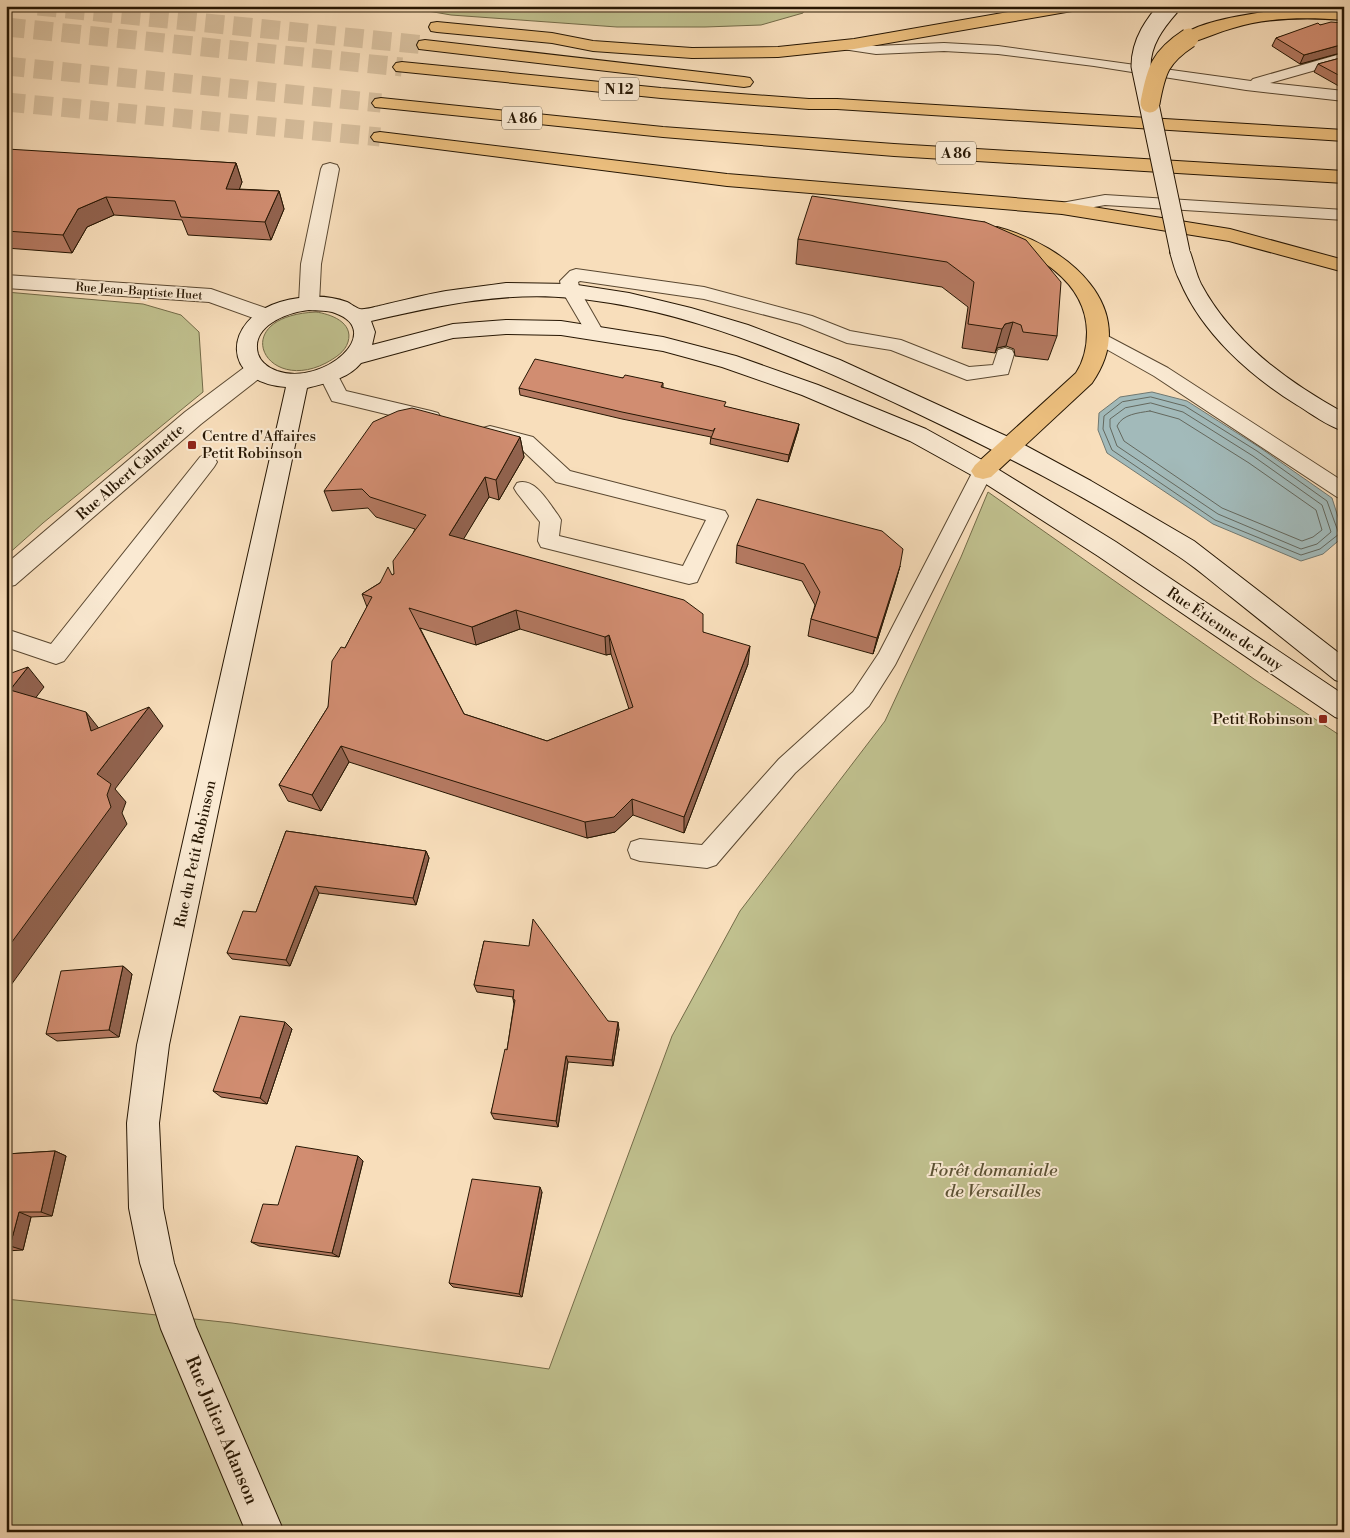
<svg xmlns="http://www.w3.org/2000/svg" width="1350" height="1538" font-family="'Libre Bodoni',serif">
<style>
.green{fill:#c0c08e;stroke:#736b48}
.water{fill:#a2baba;stroke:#707871}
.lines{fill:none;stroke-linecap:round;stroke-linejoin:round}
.shore{stroke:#64685e;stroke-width:1}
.highway-tunnel{stroke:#d8c09f;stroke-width:19;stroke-dasharray:19 9;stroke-linecap:butt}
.lane-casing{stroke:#5a4831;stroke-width:2}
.street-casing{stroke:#5a4831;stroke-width:2}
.secondary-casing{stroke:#261603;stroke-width:2}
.highway-casing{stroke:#261603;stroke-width:2}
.lane{fill:#faead3;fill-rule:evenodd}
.street{fill:#faead3;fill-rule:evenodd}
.secondary{fill:#faead3;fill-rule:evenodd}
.highway{fill:#ecbf7e;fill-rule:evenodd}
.secondary-bridge-casing{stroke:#261603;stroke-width:21;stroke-linecap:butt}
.highway-bridge-casing{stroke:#261603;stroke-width:21;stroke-linecap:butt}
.secondary-bridge{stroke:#faead3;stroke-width:19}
.highway-bridge{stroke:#ecbf7e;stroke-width:19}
.wall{fill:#b47961;stroke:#261603;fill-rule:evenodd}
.shaded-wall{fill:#92634f;stroke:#261603}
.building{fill:#d18d71;stroke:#261603;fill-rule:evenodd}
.poi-dot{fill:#8f2418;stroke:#faead3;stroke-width:2}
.labels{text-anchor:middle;stroke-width:4;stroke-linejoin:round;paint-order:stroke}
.far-street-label{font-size:12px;fill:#261603;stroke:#faead3}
.shield{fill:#faead3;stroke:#665641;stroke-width:1}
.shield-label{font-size:14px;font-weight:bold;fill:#261603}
.poi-label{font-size:15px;fill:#261603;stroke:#faead3;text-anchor:start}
.street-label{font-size:15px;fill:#261603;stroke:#faead3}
.near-park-label{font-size:18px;font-style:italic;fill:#5c5234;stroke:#faead3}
.near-street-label{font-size:18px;fill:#261603;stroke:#faead3}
</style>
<rect width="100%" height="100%" fill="#f8debb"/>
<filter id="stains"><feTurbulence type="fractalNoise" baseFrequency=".004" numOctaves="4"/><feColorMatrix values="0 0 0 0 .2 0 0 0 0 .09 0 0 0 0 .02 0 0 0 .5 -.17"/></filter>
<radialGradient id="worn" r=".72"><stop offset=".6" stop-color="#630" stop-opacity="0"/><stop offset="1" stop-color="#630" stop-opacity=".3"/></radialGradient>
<g class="green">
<path d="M399 6H806L803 13 761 25 705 27H617L451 15Z"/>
<path d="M6 292 143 304 181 315 199 332 203 392 43 523 6 556Z"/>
<path d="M316 312C330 314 354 322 348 342 345 352 335 358 326 363 264 395 226 316 316 312Z"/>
<path d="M988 492 1254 679 1344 738V1532H6V1299L232 1323 549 1369 672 1036 740 911 885 721 961 557Z"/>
</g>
<path class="water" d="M1152 392 1187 401 1259 447 1332 498 1344 536 1323 554 1301 561 1213 524 1107 453 1098 430 1099 413 1120 397Z"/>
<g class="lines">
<g class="shore">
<path d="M1151 397 1185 406 1257 451 1327 501 1339 534 1320 549 1301 555 1215 520 1112 450 1103 429 1104 416 1122 402Z"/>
<path d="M1151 403 1183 412 1253 456 1322 505 1331 532 1317 544 1301 549 1218 514 1117 446 1110 427V419L1125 408Z"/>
<path d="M1150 411 1179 419 1249 463 1316 510 1322 530 1313 537 1302 541 1222 508 1124 441 1117 426C1123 414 1138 413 1150 411Z"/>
</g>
<g class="highway-tunnel">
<path d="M38 6 425 45"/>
<path d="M6 27 402 67"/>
<path d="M6 66 381 103"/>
<path d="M6 102 380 137"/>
</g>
<g class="lane-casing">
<g id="lane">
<path d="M841 41 876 46 944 43 998 46 1251 81 1253 79 1344 53V62L1270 83 1344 91V101L1246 90 1094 66 998 54 944 51 876 54 836 48 834 45 836 42Z"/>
<path d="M1105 195 1344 210V220L1105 205 1062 213 1056 212 1054 208 1056 204Z"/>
<path d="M576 269 704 287 812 316 850 331 901 340 969 367 993 365 998 350 1005 348 1012 350 1014 354 1008 374 967 380 891 350 847 343 800 324 704 299 580 281 578 282 580 291 604 333 601 337 595 339 589 337 562 291 560 281 570 271Z"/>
<path d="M1098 331 1168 368 1344 482V499L1337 497 1154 376 1092 341 1089 337 1092 333Z"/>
<path d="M328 369 335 370 346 391 431 411 438 413 441 418 438 423 431 425 332 401 319 375 321 370Z"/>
<path d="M490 426 533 437 570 471 725 511 728 516 697 582 689 584 541 547 538 541 540 522 517 493 514 488 517 483C535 477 548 502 558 515L561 520 559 536 683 566 706 520 556 482 519 447 483 438 480 433 483 428Z"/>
<path d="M207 455 214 457 217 462 214 467 64 661 56 664 6 647V629L51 644 200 457Z"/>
<path d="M983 464 990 466 993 471 895 665 869 706 795 773 716 865 707 868 640 861 631 858 628 850 631 842 640 839 702 845 779 759 853 692 879 653 973 471 976 466Z"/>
</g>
</g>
<g class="street-casing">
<g id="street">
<path d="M330 163 337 165 339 169 321 264 319 303 316 308 309 310 302 308 299 303 301 264 321 169 323 165Z"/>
<path d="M6 275 211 289 274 311 277 316 274 321 267 323 209 302 6 288Z"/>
<path d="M257 362 265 364 268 369 265 374 201 424 15 585 6 587V564L185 412 249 364Z"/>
</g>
</g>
<g class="secondary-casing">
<g id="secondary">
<path d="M1180 246 1187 248 1190 252C1194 263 1196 274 1201 284 1232 342 1288 382 1344 413V431C1327 426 1312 414 1297 405 1249 375 1202 333 1180 281 1175 272 1173 262 1170 252L1173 248Z"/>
<path d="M506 283 571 284 629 293 691 308 748 325 840 360 1017 441 1091 481 1194 541 1344 657V683L1335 680C1300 652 1265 624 1230 596 1212 582 1194 566 1175 554 1090 497 998 452 906 408 800 359 690 309 572 298 504 291 437 306 371 321L375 332 372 345 453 324 506 320 561 321 663 337 736 356 818 385 926 429 991 465 1116 542 1344 695V720L1335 717 1098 556 975 477 910 441 802 395 722 367 663 351 561 335 506 334 453 338 361 363C348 379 326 383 307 388L169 1045 159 1123 163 1208 174 1263 196 1327 284 1532H246L161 1329 140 1263 129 1208 127 1123 137 1045 286 387C221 383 222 320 280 302 301 296 326 294 347 302 351 304 356 308 360 309 365 310 374 307 379 306 401 301 423 295 446 291 466 288 486 286 506 283ZM309 310C317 311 328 310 335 313 386 331 324 387 277 371 269 368 261 363 258 354 250 326 288 312 309 310Z"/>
</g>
</g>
<g class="highway-casing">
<g id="highway">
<path d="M1042 6H1080L1078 9 1072 11 854 49 778 57 692 58 593 51 552 43 437 32 431 31 429 27 431 23 437 22 552 33 593 41 692 48 778 47 854 39Z"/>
<path d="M1303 8 1344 10V20C1307 17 1269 17 1233 28 1218 32 1204 39 1189 43L1183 42 1181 38C1193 19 1280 9 1303 8Z"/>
<path d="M425 40 744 77 750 78 753 82 750 86 744 87 419 49 417 45 419 41Z"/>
<path d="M402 62 661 88 809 99H837L1344 130V141L837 109H809L661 98 396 71 393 67 396 63Z"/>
<path d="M381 98 663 127 894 144 1344 171V183L894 156 663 137 375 107 372 103 375 99Z"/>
<path d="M380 132 727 174 1062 202 1230 229 1344 260V272L1229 241 1062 214 727 186 374 141 371 137 374 133Z"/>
<path d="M997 227C1066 245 1144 308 1092 383L991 477 983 479 975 477 971 471 975 465 1076 373C1084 361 1087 346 1087 332 1086 279 1034 253 990 237L987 233 990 229Z"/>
</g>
</g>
<use href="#lane" class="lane"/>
<use href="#street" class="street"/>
<use href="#secondary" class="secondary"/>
<use href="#highway" class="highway"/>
<g class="secondary-bridge-casing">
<path id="secondary-bridge" d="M1170 6C1155 23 1141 42 1141 66L1180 252"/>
</g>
<g class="highway-bridge-casing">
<path id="highway-bridge" d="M1150 103C1156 70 1160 57 1189 38"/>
</g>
<use href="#secondary-bridge" class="secondary-bridge"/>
<use href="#highway-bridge" class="highway-bridge"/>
</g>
<g class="wall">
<path d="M1344 23V52L1300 64 1272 46 1276 38 1320 25Z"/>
<path d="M1344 57V89L1314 72 1318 64Z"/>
<path d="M6 150 236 163 242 182 239 189 279 191 284 209 271 240 188 235 182 220 114 215 87 227 72 253 6 248Z"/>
<path d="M985 222 1057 336 1048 360 1015 356 1014 349 1006 346 997 348 995 353 962 348 968 307 942 287 796 264 798 239Z"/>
<path d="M623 378 663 383V388L726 407 799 424 798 430 788 462 710 444 711 437 622 419 520 395 519 388Z"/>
<path d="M520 437 524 457 499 500 489 497 463 539 703 632 748 664 684 833 633 815 615 832 587 838 349 762 321 811 288 801 279 785 328 707 345 648 367 607 362 594 394 574 415 529 376 517 368 508 332 511 324 491ZM420 628 476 645 520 629 606 655 611 654 629 709 547 741 464 714Z"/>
<path d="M737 545 900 566 895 584 873 654 808 636 811 619 815 605 802 581 736 563Z"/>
<path d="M286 831 426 851 429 858 416 905 319 893 290 966 232 959 227 953 256 912Z"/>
<path d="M484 941 608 1021 619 1029 613 1066 568 1062 558 1127 494 1119 491 1113 507 1050 514 1004 513 999V997L477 992 474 985Z"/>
<path d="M123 966 132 974 119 1037 57 1041 46 1034Z"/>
<path d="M285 1022 292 1029 267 1104 221 1097 213 1091Z"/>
<path d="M55 1151 66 1156 52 1216 31 1217 23 1250 6 1251V1154Z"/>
<path d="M363 1161 339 1257 259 1246 251 1242 278 1205Z"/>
<path d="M542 1192 522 1297 453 1287 449 1283Z"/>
</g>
<g class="shaded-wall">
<path d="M1344 44V52L1300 64 1304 55Z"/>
<path d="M236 163 242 182 233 207 226 189Z"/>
<path d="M279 191 284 209 271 240 265 222Z"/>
<path d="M106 197 114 215 87 227 72 253 63 235 78 209Z"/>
<path d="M1013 322 1006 346 997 348 995 353 1002 329 1005 324Z"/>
<path d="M799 424 798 430 788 462 789 455Z"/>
<path d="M520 437 524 457 499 500 496 480Z"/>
<path d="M485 477 489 497 454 555 449 535Z"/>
<path d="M900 566 895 584 873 654 877 638Z"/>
<path d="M516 610 520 629 476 645 472 627Z"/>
<path d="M609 635 611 654 606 655 605 637Z"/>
<path d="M750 646 748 664 684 833V817Z"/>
<path d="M28 667 44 687 27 709 10 690Z"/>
<path d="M149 707 163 726 115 789 126 802 122 813 127 824 6 992V950L97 774Z"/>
<path d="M86 712 101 731H91Z"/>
<path d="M341 746 349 762 321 811 312 795Z"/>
<path d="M632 799 633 815 615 832 587 838 585 822Z"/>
<path d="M426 851 429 858 416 905 413 898Z"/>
<path d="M315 886 319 893 290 966 286 960Z"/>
<path d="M123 966 132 974 119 1037 109 1030Z"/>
<path d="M285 1022 292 1029 267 1104 260 1098Z"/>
<path d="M618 1022 619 1029 613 1066 612 1060Z"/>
<path d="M566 1056 568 1062 558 1127 556 1121Z"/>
<path d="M55 1151 66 1156 52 1216 41 1212Z"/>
<path d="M358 1156 363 1161 339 1257 332 1253Z"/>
<path d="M540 1187 542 1192 522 1297 519 1294Z"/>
<path d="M19 1212 31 1217 23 1250 10 1246Z"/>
</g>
<g class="building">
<path d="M1331 22 1344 23V44L1304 55 1276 38 1318 23 1320 25Z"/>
<path d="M1344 57V78L1318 64Z"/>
<path d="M7 149 236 163 226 189 279 191 265 222 181 217 175 201 106 197 78 209 63 235 6 231V150Z"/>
<path d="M812 196 985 222 1026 240 1061 282 1057 336 1023 332 1021 325 1013 322 1005 324 1002 329 968 324 974 282 947 262 798 239Z"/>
<path d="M535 359 623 378 625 375 663 383 661 387 726 402 724 406 799 424 789 455 711 438 715 428 713 431 622 412 519 388Z"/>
<path d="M412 408 520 437 496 480 485 477 449 535 684 600 703 614V632L750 646 684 817 632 799 614 817 585 822 341 746 312 795 279 785 328 707 332 661 341 647 345 648 372 597 362 594 380 583 388 567 392 575 394 574 393 561 426 515 370 497 362 489 324 491 373 422 398 411ZM409 608 472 627 516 610 605 637 609 635 633 707 547 741 464 714Z"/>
<path d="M757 499 882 531 903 549 900 566 877 638 811 619 820 592 804 564 737 545Z"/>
<path d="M28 667 10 690 86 712 91 731 149 707 97 774 111 784 107 795 111 807 6 950V675Z"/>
<path d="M286 831 426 851 413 898 315 886 286 960 227 953 243 911 256 912Z"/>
<path d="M533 919 608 1021 618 1022 612 1060 566 1056 556 1121 491 1113 505 1049 507 1050 515 1000 513 999 514 990 474 985 484 941 529 946Z"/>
<path d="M123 966 109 1030 46 1034 61 971Z"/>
<path d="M240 1016 285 1022 260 1098 213 1091Z"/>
<path d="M296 1146 358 1156 332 1253 251 1242 263 1204 278 1205Z"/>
<path d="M55 1151 41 1212H19L10 1246 6 1247V1154Z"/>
<path d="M472 1179 540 1187 519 1294 449 1283Z"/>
</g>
<g class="poi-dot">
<rect x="187" y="440" width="10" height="10" rx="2.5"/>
<rect x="1318" y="714" width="10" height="10" rx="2.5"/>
</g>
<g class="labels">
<g class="far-street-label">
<text transform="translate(139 291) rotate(4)" y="4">Rue Jean-Baptiste Huet</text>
</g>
<g class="shield">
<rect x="599" y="77.5" width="40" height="23" rx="4"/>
<rect x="502" y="106.5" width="40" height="23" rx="4"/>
<rect x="936" y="141.5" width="40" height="23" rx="4"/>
</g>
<g class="shield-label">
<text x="619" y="94">N 12</text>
<text x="522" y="123">A 86</text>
<text x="956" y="158">A 86</text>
</g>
<g class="poi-label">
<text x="202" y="441">Centre d'Affaires<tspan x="202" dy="17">Petit Robinson</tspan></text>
<text x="1313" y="724" text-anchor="end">Petit Robinson</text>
</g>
<g class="street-label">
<text transform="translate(130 472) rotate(-41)" y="5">Rue Albert Calmette</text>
<text transform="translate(1225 629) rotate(34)" y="5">Rue Étienne de Jouy</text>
<text transform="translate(195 854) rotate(-78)" y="5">Rue du Petit Robinson</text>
</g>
<g class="near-park-label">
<text x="993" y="1176">Forêt domaniale<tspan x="993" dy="21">de Versailles</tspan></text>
</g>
<g class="near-street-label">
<text transform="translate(222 1430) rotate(67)" y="6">Rue Julien Adanson</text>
</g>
</g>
<rect width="1350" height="1538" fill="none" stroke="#f8debb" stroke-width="25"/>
<rect x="8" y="8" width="1335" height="1523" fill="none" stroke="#261603" stroke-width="2.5"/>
<rect x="12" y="12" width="1325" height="1513" fill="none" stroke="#261603"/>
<rect width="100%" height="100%" filter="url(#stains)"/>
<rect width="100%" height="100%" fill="url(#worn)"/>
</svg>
